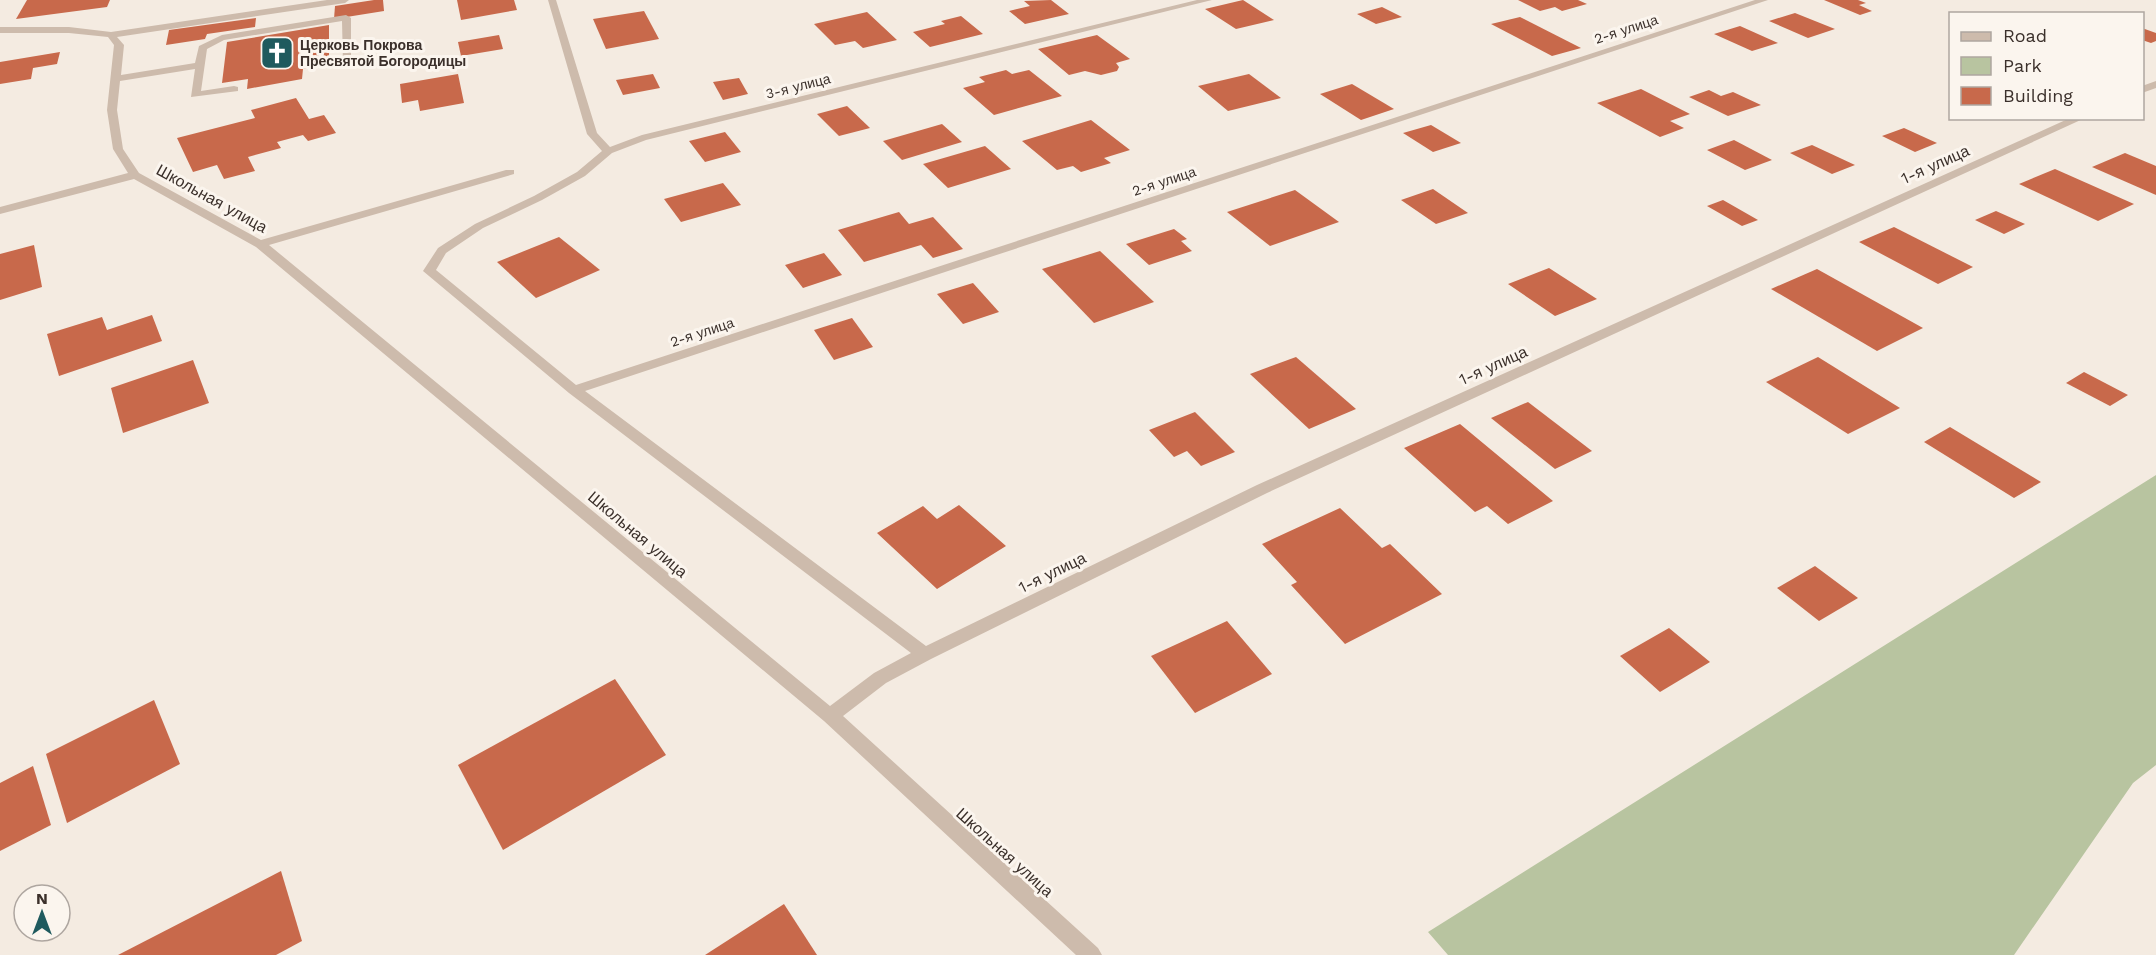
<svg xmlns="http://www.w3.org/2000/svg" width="2156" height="955" font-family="'Work Sans',sans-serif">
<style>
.green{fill:#b8c4a0}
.building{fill:#c8694b}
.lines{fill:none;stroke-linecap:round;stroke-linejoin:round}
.minor{fill:#cdbbac;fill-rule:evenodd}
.labels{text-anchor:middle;stroke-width:6;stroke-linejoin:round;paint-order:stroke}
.far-street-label{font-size:14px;fill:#3b302b;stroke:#fbf5ee}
.far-poi-label{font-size:14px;font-weight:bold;fill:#3b302b;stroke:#fbf5ee;text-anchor:start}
.street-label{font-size:16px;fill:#3b302b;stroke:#fbf5ee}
</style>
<rect width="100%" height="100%" fill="#f4ebe1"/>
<path class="green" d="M2156 475V765L2133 783 2014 955H1448L1428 932Z"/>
<g class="building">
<path d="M27 0H110L107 7 16 19Z"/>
<path d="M374 0H383L384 11 334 19 335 6Z"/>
<path d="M457 0H514L517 10 461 20Z"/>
<path d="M1051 0 1069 14 1025 24 1009 11 1030 6 1024 1Z"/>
<path d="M1243 0 1274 20 1236 29 1205 9Z"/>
<path d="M1518 0H1578L1587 4 1562 11 1555 7 1540 11Z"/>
<path d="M1824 0H1858L1866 3 1859 5 1872 11 1860 15Z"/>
<path d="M1382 7 1402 17 1376 24 1357 14Z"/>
<path d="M644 11 659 39 606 49 593 19Z"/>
<path d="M867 12 897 40 863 48 855 41 835 45 814 24Z"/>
<path d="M1795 13 1835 29 1808 38 1769 21Z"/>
<path d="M961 16 983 34 930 47 913 32 945 24 941 21Z"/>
<path d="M1520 17 1581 48 1552 56 1491 24Z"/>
<path d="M256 18 255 27 207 34 205 39 166 45 169 30Z"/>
<path d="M329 25V65L303 69 302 79 247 89 248 79 222 83 227 42Z"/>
<path d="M1740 26 1778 43 1752 51 1714 34Z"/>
<path d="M2142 28 2156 33V41L2151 43 2142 40Z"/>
<path d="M499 35 503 49 461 56 458 42Z"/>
<path d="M1097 35 1130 59 1116 63 1119 67 1117 71 1101 75 1085 71 1069 75 1038 49Z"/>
<path d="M60 52 57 64 33 68 31 79 0 84V62Z"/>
<path d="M1006 70 1012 74 1029 70 1062 96 994 115 963 88 985 82 979 77Z"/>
<path d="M458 74 464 103 420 111 418 100 402 103 400 84Z"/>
<path d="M653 74 660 88 623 95 616 80Z"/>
<path d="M1249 74 1281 98 1228 111 1198 86Z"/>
<path d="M739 78 748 94 723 100 713 82Z"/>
<path d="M1352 84 1394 109 1361 120 1320 94Z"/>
<path d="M1641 89 1690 114 1670 121 1684 128 1660 137 1597 103Z"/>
<path d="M1709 90 1721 96 1733 92 1761 105 1728 116 1689 97Z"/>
<path d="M296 98 309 119 324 115 336 133 308 141 303 135 277 142 281 148 248 157 255 171 224 179 217 165 193 172 177 138 255 118 251 110Z"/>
<path d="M847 106 870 128 839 136 817 114Z"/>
<path d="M1091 120 1130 150 1104 158 1111 163 1081 172 1073 166 1057 170 1022 141Z"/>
<path d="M942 124 962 142 902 160 883 141Z"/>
<path d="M1431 125 1461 143 1433 152 1403 133Z"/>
<path d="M1904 128 1937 143 1915 152 1882 136Z"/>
<path d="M725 132 741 152 705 162 689 141Z"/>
<path d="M1734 140 1772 160 1745 170 1707 150Z"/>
<path d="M1812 145 1855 165 1832 174 1790 153Z"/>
<path d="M985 146 1011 169 948 188 923 164Z"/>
<path d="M2125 153 2156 166V195L2092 167Z"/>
<path d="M2055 169 2134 204 2098 221 2019 184Z"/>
<path d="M723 183 741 205 681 222 664 199Z"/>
<path d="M1433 189 1468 213 1436 224 1401 200Z"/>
<path d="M1295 190 1339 222 1270 246 1227 212Z"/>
<path d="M1723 200 1758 220 1742 226 1707 206Z"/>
<path d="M1996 211 2025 224 2004 234 1975 220Z"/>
<path d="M899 212 909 224 933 217 963 249 933 258 921 245 864 262 838 230Z"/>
<path d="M1894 227 1973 267 1938 284 1859 242Z"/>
<path d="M1174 229 1187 239 1181 241 1192 251 1149 265 1126 244Z"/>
<path d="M559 237 600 270 536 298 497 262Z"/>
<path d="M34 245 42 287 0 300V254Z"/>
<path d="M1100 251 1154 302 1094 323 1042 269Z"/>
<path d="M824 253 842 275 803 288 785 265Z"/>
<path d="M1549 268 1597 299 1555 316 1508 284Z"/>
<path d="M1817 269 1923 328 1877 351 1771 289Z"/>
<path d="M973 283 999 312 963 324 937 294Z"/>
<path d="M152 315 162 341 59 376 47 334 102 317 107 330Z"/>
<path d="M852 318 873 347 834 360 814 330Z"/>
<path d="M1296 357 1356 409 1309 429 1250 374Z"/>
<path d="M1818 357 1900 408 1848 434 1766 382Z"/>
<path d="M193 360 209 403 123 433 111 388Z"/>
<path d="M2084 372 2128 395 2110 406 2066 383Z"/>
<path d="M1528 402 1592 451 1555 469 1491 418Z"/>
<path d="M1195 412 1235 452 1201 466 1187 451 1174 457 1149 430Z"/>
<path d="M1460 424 1553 501 1508 524 1487 506 1475 512 1404 448Z"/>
<path d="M1950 427 2041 482 2014 498 1924 442Z"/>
<path d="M959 505 1006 546 937 589 877 533 923 506 937 519Z"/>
<path d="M1340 508 1382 548 1390 544 1442 594 1345 644 1291 585 1297 582 1262 544Z"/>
<path d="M1815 566 1858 598 1819 621 1777 588Z"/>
<path d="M1227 621 1272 674 1195 713 1151 656Z"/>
<path d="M1669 628 1710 662 1660 692 1620 656Z"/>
<path d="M615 679 666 755 503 850 458 765Z"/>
<path d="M154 700 180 764 67 823 46 754Z"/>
<path d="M33 766 51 825 0 851V783Z"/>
<path d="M281 871 302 941 276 955H118Z"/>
<path d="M784 904 817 955H705Z"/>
</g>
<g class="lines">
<g class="minor">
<path d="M327 0H349L345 3 117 37 124 45 121 75 195 63 199 46 222 35 346 15 351 18V66L343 64 342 21 224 40 207 49 201 91 234 86 238 87V91L191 97 195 69 120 81 117 110 123 149 139 173 261 240 506 170H514V174L269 245 830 706 874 673 911 653 569 393 423 271 438 248 475 224 534 196 577 172 602 151 587 134 548 0H556L597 133 610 147 642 135 1197 0H1212L646 140 612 153 585 176 542 200 483 228 446 253 436 270 576 385 1755 0H1768L585 391 926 646 1257 485 2070 118H2085L1267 493 931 659 886 683 843 716 1098 948 1102 955H1076L824 721 256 247 134 179 0 214V207L128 173 113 149 107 110 114 45 108 37 69 33H0V27H69L111 32Z"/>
<path d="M2156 81V88L2142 93V86Z"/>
</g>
</g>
<defs>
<g id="church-square" transform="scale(1.725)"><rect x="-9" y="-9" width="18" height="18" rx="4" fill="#1f5a5e" stroke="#fbf5ee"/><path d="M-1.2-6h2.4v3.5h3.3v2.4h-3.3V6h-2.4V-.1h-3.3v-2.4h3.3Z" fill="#fff"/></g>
</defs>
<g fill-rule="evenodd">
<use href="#church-square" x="277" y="53"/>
</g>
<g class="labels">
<g class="far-street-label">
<text transform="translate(1626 29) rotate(-18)" y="5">2-я улица</text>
<text transform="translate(798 86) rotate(-14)" y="5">3-я улица</text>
<text transform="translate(1164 181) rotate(-18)" y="5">2-я улица</text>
<text transform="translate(702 332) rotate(-18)" y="5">2-я улица</text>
</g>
<g class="far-poi-label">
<text x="300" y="50">Церковь Покрова<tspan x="300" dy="16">Пресвятой Богородицы</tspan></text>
</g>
<g class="street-label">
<text transform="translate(1935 164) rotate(-24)" y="6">1-я улица</text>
<text transform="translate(212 198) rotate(29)" y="6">Школьная улица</text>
<text transform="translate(1493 365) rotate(-24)" y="6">1-я улица</text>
<text transform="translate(638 534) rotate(40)" y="6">Школьная улица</text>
<text transform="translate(1052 572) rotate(-26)" y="6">1-я улица</text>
<text transform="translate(1005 852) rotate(42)" y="6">Школьная улица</text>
</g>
</g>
<rect x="1949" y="12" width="195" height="108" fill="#fbf5ee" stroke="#aea6a0" stroke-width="1.5"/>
<rect x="1961" y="32" width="30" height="9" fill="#cdbbac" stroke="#aea6a0" stroke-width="1.5"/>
<text x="2003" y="42" font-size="18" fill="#3b302b">Road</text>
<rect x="1961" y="57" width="30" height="18" fill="#b8c4a0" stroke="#aea6a0" stroke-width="1.5"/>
<text x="2003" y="72" font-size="18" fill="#3b302b">Park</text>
<rect x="1961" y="87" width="30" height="18" fill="#c8694b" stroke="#aea6a0" stroke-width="1.5"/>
<text x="2003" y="102" font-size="18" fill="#3b302b">Building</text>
<g transform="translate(42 913)"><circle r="28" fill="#fbf5ee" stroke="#aea6a0" stroke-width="1.5"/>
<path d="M0-4.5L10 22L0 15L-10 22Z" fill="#1f5a5e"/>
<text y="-9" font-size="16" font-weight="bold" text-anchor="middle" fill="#3b302b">N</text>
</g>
</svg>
